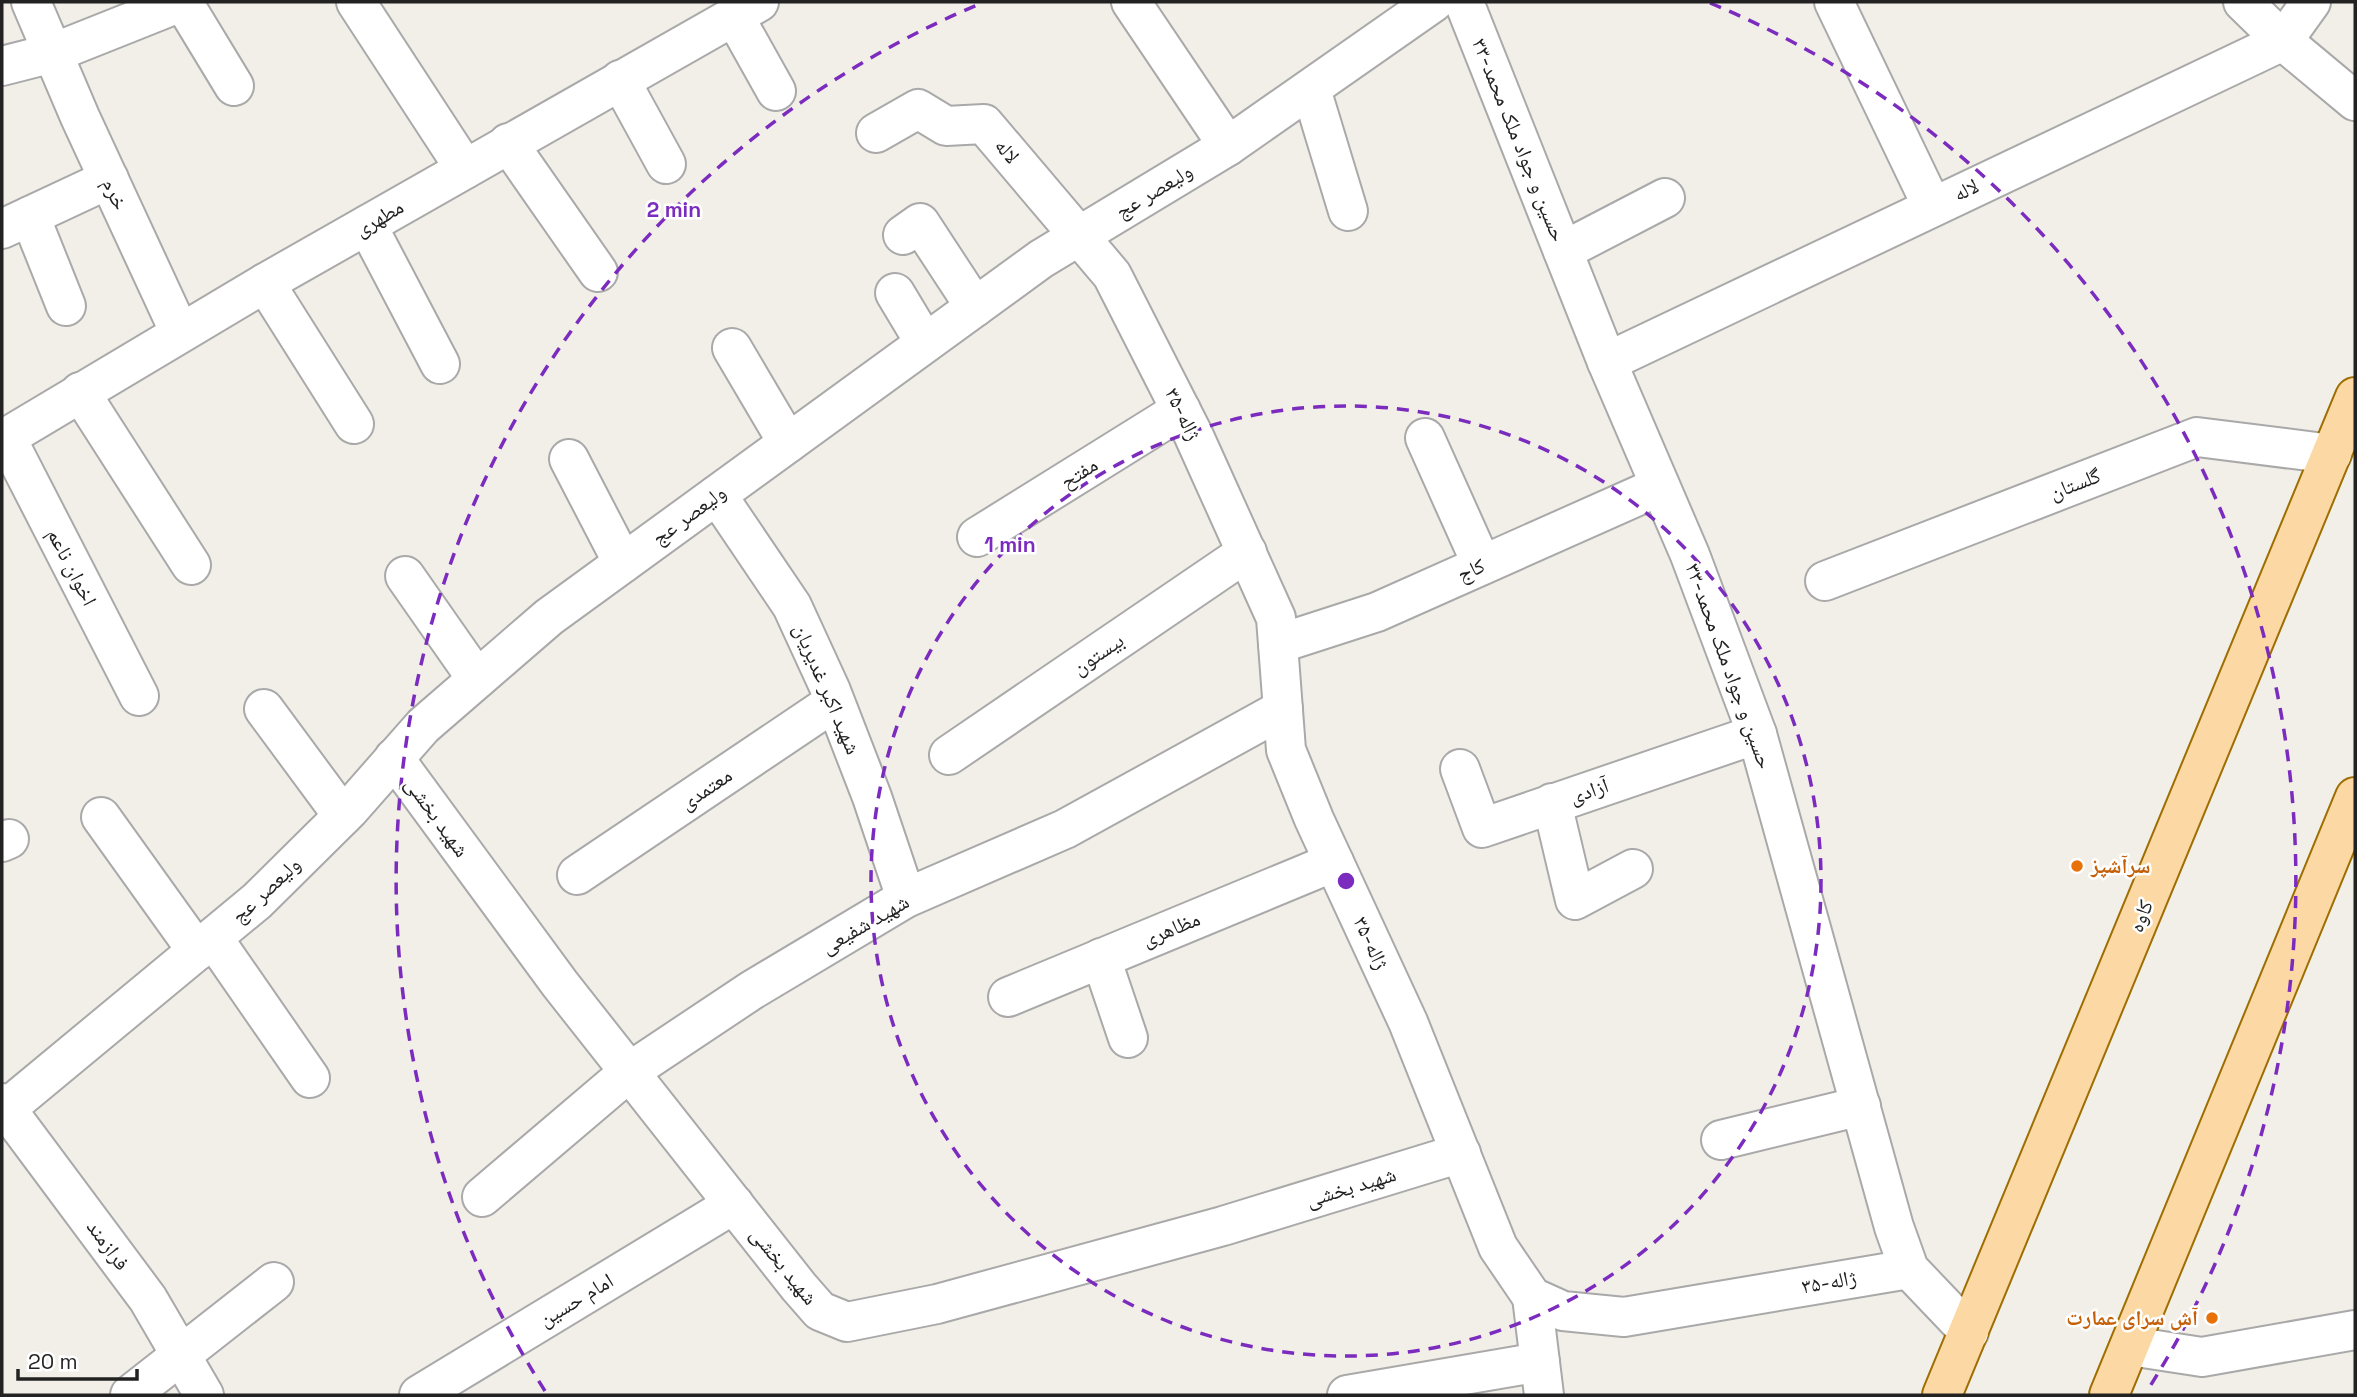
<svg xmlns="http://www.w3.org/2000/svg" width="2357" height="1397" font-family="'Space Grotesk','Noto Naskh Arabic',sans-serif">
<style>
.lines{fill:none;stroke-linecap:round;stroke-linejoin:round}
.minor-casing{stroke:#a9a9a9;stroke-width:42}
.major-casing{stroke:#9e6e01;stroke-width:42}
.minor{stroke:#fff;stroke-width:38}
.major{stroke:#fbd8a4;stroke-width:38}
.ring{fill:none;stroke:#7b2cbf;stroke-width:3.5;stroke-dasharray:12 9}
.food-dot{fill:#e8710a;stroke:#fff;stroke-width:2.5}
.labels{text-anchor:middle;stroke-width:5;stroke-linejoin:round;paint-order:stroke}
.street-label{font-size:21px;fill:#222;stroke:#fff}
.food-label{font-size:21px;font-weight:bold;fill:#c56008;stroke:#fff;text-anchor:start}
.centre{fill:#7b2cbf;stroke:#fff;stroke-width:3.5}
.ring-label{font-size:21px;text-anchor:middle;font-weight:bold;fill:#7b2cbf;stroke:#fff;stroke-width:5;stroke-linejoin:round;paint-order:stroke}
</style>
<rect width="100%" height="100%" fill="#f2efe9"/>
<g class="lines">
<g class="minor-casing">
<g id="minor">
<path d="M31 2 80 117 180 333"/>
<path d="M183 2 234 86"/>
<path d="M356 2 465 169"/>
<path d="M1131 2 1228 146"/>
<path d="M1464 2 1607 362 1690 555 1757 734 1894 1227 1909 1269 1969 1332"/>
<path d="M1834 2 1932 206"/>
<path d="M2243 2 2283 41 2355 101"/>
<path d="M734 16 776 91"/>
<path d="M2 66 53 53 181 2"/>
<path d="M620 80 666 164"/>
<path d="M1311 89 1348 211"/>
<path d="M876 133 918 109 946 126 984 124 1112 275 1193 434 1276 618 1286 750 1314 819 1408 1022 1498 1247 1532 1297 1563 1311 1624 1317 1909 1269"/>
<path d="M508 143 598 272"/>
<path d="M30 216 66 306"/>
<path d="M367 225 440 364"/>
<path d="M2 229 109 179"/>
<path d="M903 235 920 223 975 307"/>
<path d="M1563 251 1665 198"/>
<path d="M265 283 354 424"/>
<path d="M895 293 925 343"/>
<path d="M732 348 788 443"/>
<path d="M1607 362 2283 41 2311 2"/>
<path d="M80 392 191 565"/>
<path d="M6 437 139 696"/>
<path d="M1425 438 1482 565"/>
<path d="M2 440 265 283 759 2"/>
<path d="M569 459 623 563"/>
<path d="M717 495 792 606 831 691 872 797 906 898"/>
<path d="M977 537 1181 410"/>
<path d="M405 576 477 679"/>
<path d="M1825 581 2197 437 2332 454"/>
<path d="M1278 644 1377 612 1660 486"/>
<path d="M264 709 343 816"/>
<path d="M949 755 1247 552"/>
<path d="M394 758 560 984 799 1287 820 1311 847 1322 937 1304 1223 1226 1461 1153"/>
<path d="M1460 769 1482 828 1757 734"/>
<path d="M1552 803 1575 900 1633 869"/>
<path d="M101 817 197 951"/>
<path d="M2 842 9 839"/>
<path d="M577 875 834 702"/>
<path d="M213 938 310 1078"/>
<path d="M1101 958 1128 1038"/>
<path d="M1008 997 1334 862"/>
<path d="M2 1103 148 1299 204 1395"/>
<path d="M7 1108 257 901 350 809 423 726 549 617 1041 259 1228 146 1434 2"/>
<path d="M1721 1140 1861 1106"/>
<path d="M482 1197 629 1072 752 990 906 898 1065 829 1283 709"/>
<path d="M1532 1297 1544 1395"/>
<path d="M2130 1346 2202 1357 2355 1330"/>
<path d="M130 1395 274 1282"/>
<path d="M419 1395 734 1204"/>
<path d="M1347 1395 1540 1362"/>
</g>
</g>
<g class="major-casing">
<g id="major">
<path d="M1942 1395 2355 397"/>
<path d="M2109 1395 2355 797"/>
</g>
</g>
<use href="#minor" class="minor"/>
<use href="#major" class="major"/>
</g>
<g class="ring">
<circle cx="1346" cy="881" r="475"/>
<path d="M545 1391A950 950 0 0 1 982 3M1710 3A950 950 0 0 1 2147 1391"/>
</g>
<g class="food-dot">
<circle cx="2077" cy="866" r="7"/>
<circle cx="2212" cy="1318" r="7"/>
</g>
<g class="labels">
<g class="street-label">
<text transform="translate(1519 140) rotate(68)" y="7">۳۳-حسین و جواد ملک محمد</text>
<text transform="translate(1007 151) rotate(50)" y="7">لاله</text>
<text transform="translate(1966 190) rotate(-26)" y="7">لاله</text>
<text transform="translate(1154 191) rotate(-31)" y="7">ولیعصر عج</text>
<text transform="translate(115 194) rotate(65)" y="7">خرم</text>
<text transform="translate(379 218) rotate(-30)" y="7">مطهری</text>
<text transform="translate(1183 414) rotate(64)" y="7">۳۵-ژاله</text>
<text transform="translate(1079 473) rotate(-32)" y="7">مفتح</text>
<text transform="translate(2075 484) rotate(-21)" y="7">گلستان</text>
<text transform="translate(689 515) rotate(-36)" y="7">ولیعصر عج</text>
<text transform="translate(72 567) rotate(63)" y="7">اخوان ناعم</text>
<text transform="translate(1471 570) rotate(-24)" y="7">کاج</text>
<text transform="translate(1098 654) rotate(-34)" y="7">بیستون</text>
<text transform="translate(1729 666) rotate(70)" y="7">۳۳-حسین و جواد ملک محمد</text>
<text transform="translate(827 689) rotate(67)" y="7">شهید اکبر غدیریان</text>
<text transform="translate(706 789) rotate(-34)" y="7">معتمدی</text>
<text transform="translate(1589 791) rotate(-19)" y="7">آزادی</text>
<text transform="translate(437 817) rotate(54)" y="7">شهید بخشی</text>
<text transform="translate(266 890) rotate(-43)" y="7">ولیعصر عج</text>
<text transform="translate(2141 916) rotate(-68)" y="7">کاوه</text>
<text transform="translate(865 924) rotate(-30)" y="7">شهید شفیعی</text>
<text transform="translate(1171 929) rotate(-22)" y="7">مظاهری</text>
<text transform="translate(1371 943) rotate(65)" y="7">۳۵-ژاله</text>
<text transform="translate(1351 1187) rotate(-17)" y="7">شهید بخشی</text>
<text transform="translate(108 1245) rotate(54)" y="7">فرازمند</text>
<text transform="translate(784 1266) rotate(51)" y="7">شهید بخشی</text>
<text transform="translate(1829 1282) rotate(-10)" y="7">۳۵-ژاله</text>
<text transform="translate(576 1300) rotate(-31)" y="7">امام حسین</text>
</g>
<g class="food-label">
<text x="2091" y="873">سرآشپز</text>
<text x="2198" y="1325" text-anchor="end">آش سرای عمارت</text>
</g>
</g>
<circle cx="1346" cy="881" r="10" class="centre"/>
<g class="ring-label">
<text x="674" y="217">2 min</text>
<text x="1010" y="552">1 min</text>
</g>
<rect width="2357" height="1397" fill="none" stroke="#222222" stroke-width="7"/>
<path d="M18 1369v10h119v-10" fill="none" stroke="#222222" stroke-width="3.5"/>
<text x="28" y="1369" font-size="21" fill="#222222" stroke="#ffffff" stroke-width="5" paint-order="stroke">20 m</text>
</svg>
